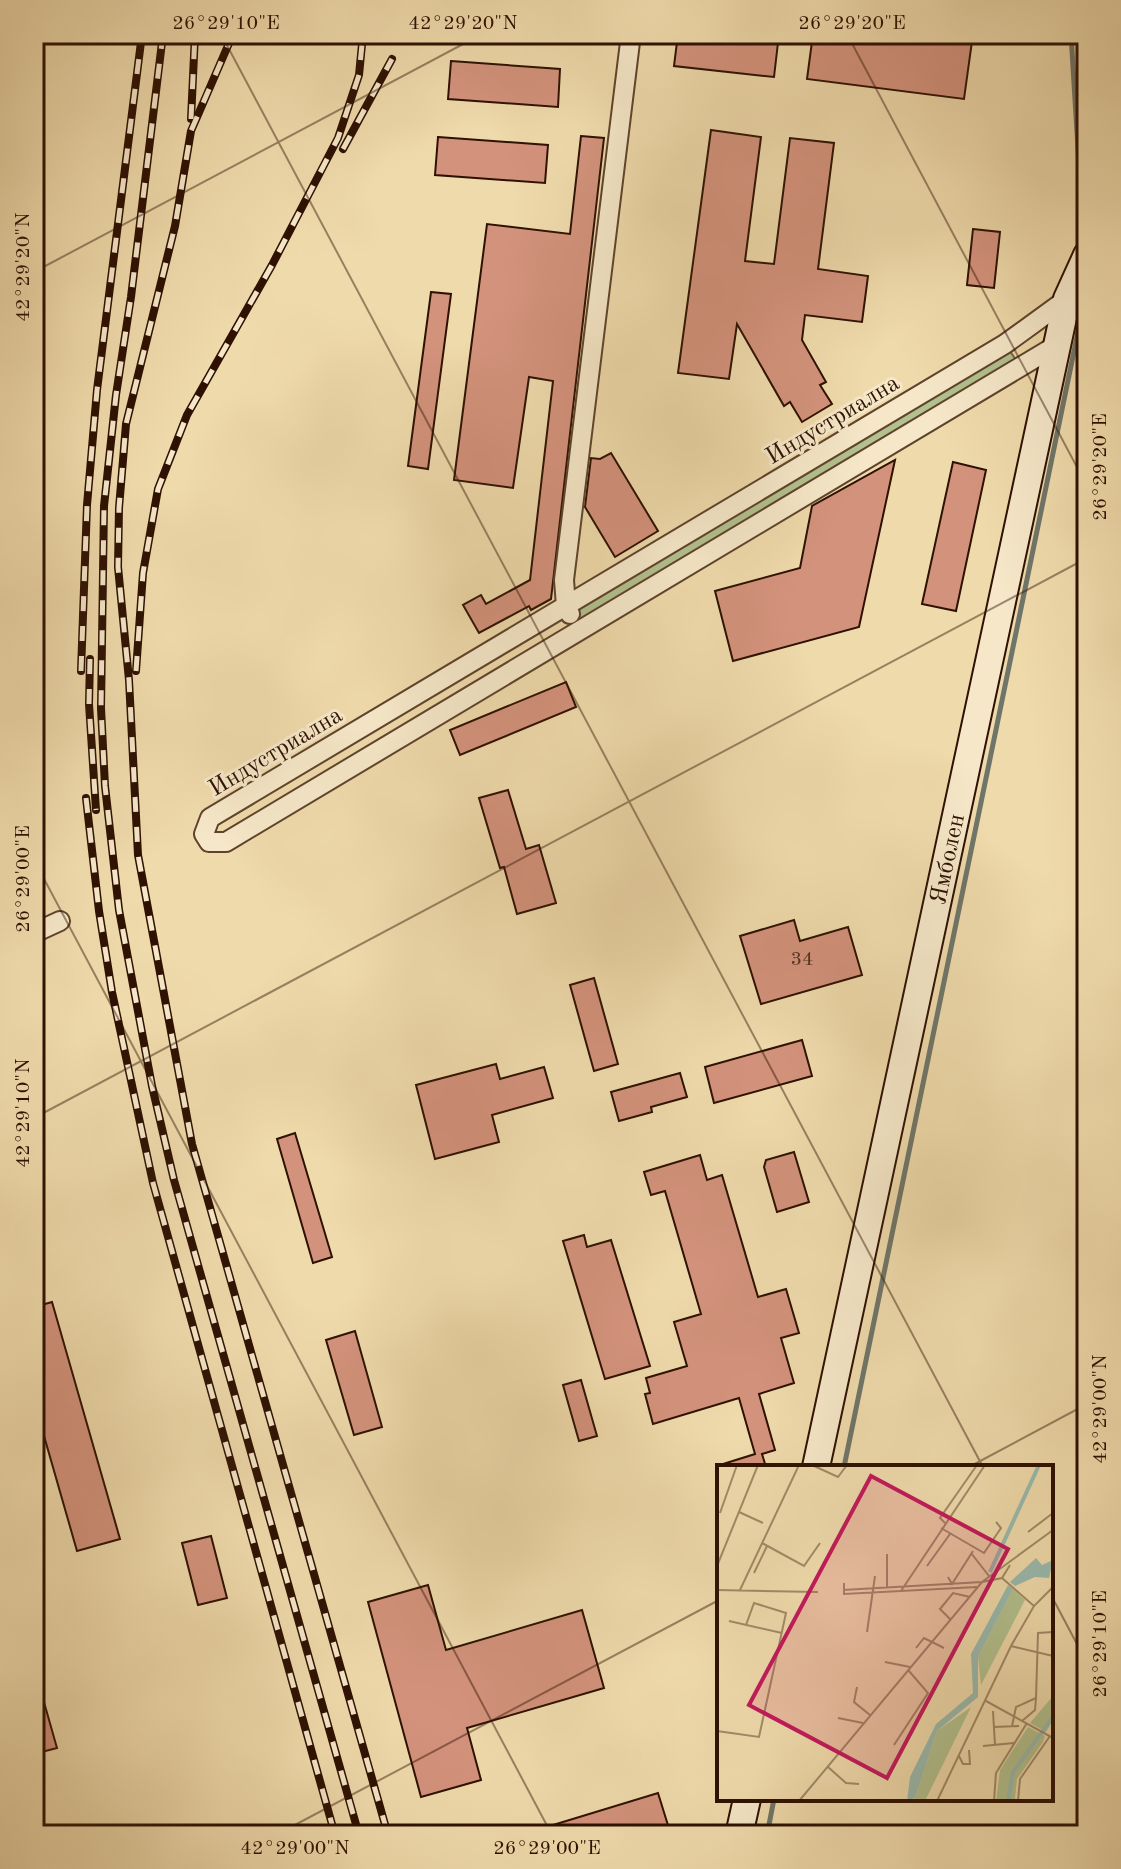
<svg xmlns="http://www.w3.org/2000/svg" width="1121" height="1869" font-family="'Old Standard TT',serif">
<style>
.green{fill:#b2c18e;stroke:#706948;stroke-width:2}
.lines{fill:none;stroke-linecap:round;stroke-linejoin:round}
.stream{stroke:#6f7669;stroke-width:5}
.building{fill:#d3927c;stroke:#2e1102;stroke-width:2}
.minor-casing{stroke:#5e432c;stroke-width:22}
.secondary-casing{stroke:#2e1102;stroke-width:30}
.minor{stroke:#f5e7c8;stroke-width:18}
.secondary{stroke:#f5e7c8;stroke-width:26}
.rail-casing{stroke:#2e1102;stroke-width:8}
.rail{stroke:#f5e7c8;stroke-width:5;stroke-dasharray:15;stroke-linecap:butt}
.ticks{fill:none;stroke:#2e1102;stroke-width:2;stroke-opacity:0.45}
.labels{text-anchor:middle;stroke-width:6;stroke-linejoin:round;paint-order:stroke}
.number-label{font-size:20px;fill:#573120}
.street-label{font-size:24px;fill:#2e1102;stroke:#f5e7c8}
.inset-river{fill:none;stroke:#9abaad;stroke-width:4}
.inset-road{fill:none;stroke:#a28a67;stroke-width:2}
.view{fill:#c2185b;fill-opacity:0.15;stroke:#c2185b;stroke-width:4}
.inset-edge{fill:none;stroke:#2e1102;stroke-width:4}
.neatline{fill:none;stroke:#2e1102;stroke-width:3}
.ticks-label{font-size:20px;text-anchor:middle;fill:#2e1102}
</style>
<rect width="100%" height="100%" fill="#efdaab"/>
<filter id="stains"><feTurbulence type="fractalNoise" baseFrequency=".0025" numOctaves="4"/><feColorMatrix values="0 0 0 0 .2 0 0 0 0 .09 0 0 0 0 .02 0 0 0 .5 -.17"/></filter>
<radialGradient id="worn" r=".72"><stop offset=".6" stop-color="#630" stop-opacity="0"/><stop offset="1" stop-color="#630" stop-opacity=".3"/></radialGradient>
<path class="green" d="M1005 344 1021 367 581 630 566 606Z"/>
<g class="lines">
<g class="stream">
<path d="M1071 34 1082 214"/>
<path d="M844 1467 1085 298"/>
<path d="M767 1835 774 1799"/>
</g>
</g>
<g class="building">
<path d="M678 34H779L774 77 674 66Z"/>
<path d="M813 34H973L964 99 807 79Z"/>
<path d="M451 61 560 69 558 107 448 99Z"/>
<path d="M711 130 761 137 745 261 774 264 790 138 834 143 818 269 868 276 862 322 805 315 802 340 826 382 820 385 832 404 802 422 790 402 784 406 737 324 729 379 678 373Z"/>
<path d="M581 136 604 138 551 599 531 610 529 606 479 633 463 605 481 595 486 604 530 580 553 381 529 377 513 488 454 480 487 224 570 234Z"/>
<path d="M438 137 548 145 545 183 435 175Z"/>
<path d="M973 229 1000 232 994 288 967 285Z"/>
<path d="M431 292 451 294 428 469 408 466Z"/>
<path d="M611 453 658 531 615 557 585 507 591 458 600 459Z"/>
<path d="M895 460 859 627 733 661 715 591 800 568 812 506Z"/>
<path d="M953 462 986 470 956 611 922 604Z"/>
<path d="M566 682 576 707 460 755 450 730Z"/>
<path d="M508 790 526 849 539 845 556 903 517 914 504 867 500 868 479 798Z"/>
<path d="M794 920 800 941 848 927 862 975 761 1004 740 936Z"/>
<path d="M594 978 618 1064 594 1071 570 985Z"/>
<path d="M802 1040 812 1076 714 1103 705 1067Z"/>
<path d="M496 1064 500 1079 544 1067 553 1098 492 1115 499 1142 435 1159 416 1085Z"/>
<path d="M680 1073 687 1097 651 1107 652 1112 619 1121 611 1092Z"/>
<path d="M295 1133 332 1257 313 1263 277 1139Z"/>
<path d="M794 1152 809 1202 777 1212 764 1167 766 1160Z"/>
<path d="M700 1155 707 1180 722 1175 758 1297 786 1289 799 1333 781 1338 794 1383 759 1394 775 1450 762 1454 766 1467H723V1464L755 1454 739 1398 653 1424 645 1394 650 1393 646 1378 687 1366 674 1322 701 1314 665 1191 651 1195 644 1172Z"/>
<path d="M584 1235 587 1247 611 1240 650 1366 605 1379 563 1241Z"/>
<path d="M52 1302 120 1539 77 1551 34 1401V1307Z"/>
<path d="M355 1331 382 1427 354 1435 326 1340Z"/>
<path d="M581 1380 597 1436 579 1441 563 1385Z"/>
<path d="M211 1536 227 1598 198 1605 182 1543Z"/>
<path d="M428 1585 446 1650 582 1610 604 1688 467 1728 481 1780 421 1797 368 1602Z"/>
<path d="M38 1681 57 1748 34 1754V1682Z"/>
<path d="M658 1793 671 1835H530V1832Z"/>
</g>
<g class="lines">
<g class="minor-casing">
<g id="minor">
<path d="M1057 345 226 842H209L204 834 210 818 1005 344 1067 299"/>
<path d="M570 614 566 606 564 580 631 34"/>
<path d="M34 933 60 921"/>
</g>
</g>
<g class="secondary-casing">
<g id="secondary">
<path id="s1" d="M816 1467 1067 299 1087 255"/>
<path d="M739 1835 747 1799"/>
</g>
</g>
<use href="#minor" class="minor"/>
<use href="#secondary" class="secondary"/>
<g class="rail-casing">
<g id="rail">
<path d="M163 34 131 297 116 395 104 506 101 708 105 786 119 910 152 1086 174 1180 359 1835"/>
<path d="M233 34 191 131 175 226 126 424 119 508 118 567 129 680 138 855 192 1144 388 1835"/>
<path d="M191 119 195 34"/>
<path d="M343 149 392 59"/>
<path d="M90 659 89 704 96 810"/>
<path d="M81 671 87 505 97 390 142 34"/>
<path d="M136 671 143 573 158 489 187 415 272 265 338 138 359 75 363 34"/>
<path d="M86 798 99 911 112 992 153 1183 335 1835"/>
</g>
</g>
<use href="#rail" class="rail"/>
</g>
<path class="ticks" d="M221 34 983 1467M847 34 1087 486M34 272 482 34M34 860 552 1835M34 1118 1087 558M969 1467 1087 1404M1051 1595 1087 1663M276 1835 719 1600"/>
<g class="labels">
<g class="number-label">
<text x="802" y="965">34</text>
</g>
<g class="street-label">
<text transform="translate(832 419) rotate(-31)" y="8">Индустриална</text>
<text transform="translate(275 751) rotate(-31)" y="8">Индустриална</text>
<text dy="8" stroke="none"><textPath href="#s1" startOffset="622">Ямболен</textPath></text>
</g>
</g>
<g transform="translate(717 1465)">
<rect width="336" height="336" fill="#efdaab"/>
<path d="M296 124 308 135 264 220 261 192ZM336 231V255L329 267 313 258ZM254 242 208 336H197L220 266ZM311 262 328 271 326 277 300 314 298 334 279 336 283 305Z" fill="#b2c18e"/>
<path d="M319 93 325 100 336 95 332 113 318 112 298 121 293 117ZM291 120 296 124 261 192V232L220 266 198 333 190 336 193 312 219 259 256 228 254 189Z" fill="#9abaad"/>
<path class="inset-river" d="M273 107 322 0M291 336 296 307 336 252"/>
<path class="inset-road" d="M95 0 121 12 130 0M22 47 46 58M3 48 20 0M228 58 223 53 260 0M224 63 267 88 284 63 279 57M311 67 336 48M45 78 87 101 103 78M254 88 272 111M170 89V122M0 101 41 0M210 101 233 69M37 108 50 81M231 112 235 119 256 86M285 113 317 141M127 118V129L260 122M0 125 101 127M23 125 82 0M126 125 265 117 285 113 293 100M184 126 268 0M233 154 223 144 236 128 253 132M12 156 65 168M150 167 158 111M294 181 336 191M199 183 207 173 227 183M168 197 193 202M140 222 137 237 153 250M269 236 336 273M276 246 278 280M121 253 146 258M305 256 318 245 319 233M295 261 299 242 319 233 321 168 336 167M277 262 302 261M0 266 42 272 69 148 37 138 29 160M177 280 211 228 192 206M266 281 297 278M242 291 246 299H253L252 285M111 302 129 318 142 319M82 336 265 117 336 65M220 336 294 181 317 141 336 122M277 336 279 308 310 258M301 336 303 314 333 271"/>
<path class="view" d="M154 11 291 84 170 313 32 240Z"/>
<rect width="336" height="336" class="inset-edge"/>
</g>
<rect width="1121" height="1869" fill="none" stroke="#efdaab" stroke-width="88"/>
<rect x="44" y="44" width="1033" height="1781" class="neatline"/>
<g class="ticks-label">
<text x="226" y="29">26°29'10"E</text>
<text x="463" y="29">42°29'20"N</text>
<text x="852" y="29">26°29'20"E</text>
<text transform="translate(22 267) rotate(-90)" y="7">42°29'20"N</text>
<text transform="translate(1099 467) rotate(-90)" y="7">26°29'20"E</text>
<text transform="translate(22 879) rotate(-90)" y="7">26°29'00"E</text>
<text transform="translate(22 1113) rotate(-90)" y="7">42°29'10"N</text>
<text transform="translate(1099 1409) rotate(-90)" y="7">42°29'00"N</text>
<text transform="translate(1099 1644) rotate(-90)" y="7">26°29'10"E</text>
<text x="295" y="1854">42°29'00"N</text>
<text x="547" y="1854">26°29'00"E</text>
</g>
<rect width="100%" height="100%" filter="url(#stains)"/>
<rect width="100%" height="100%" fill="url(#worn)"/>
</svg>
